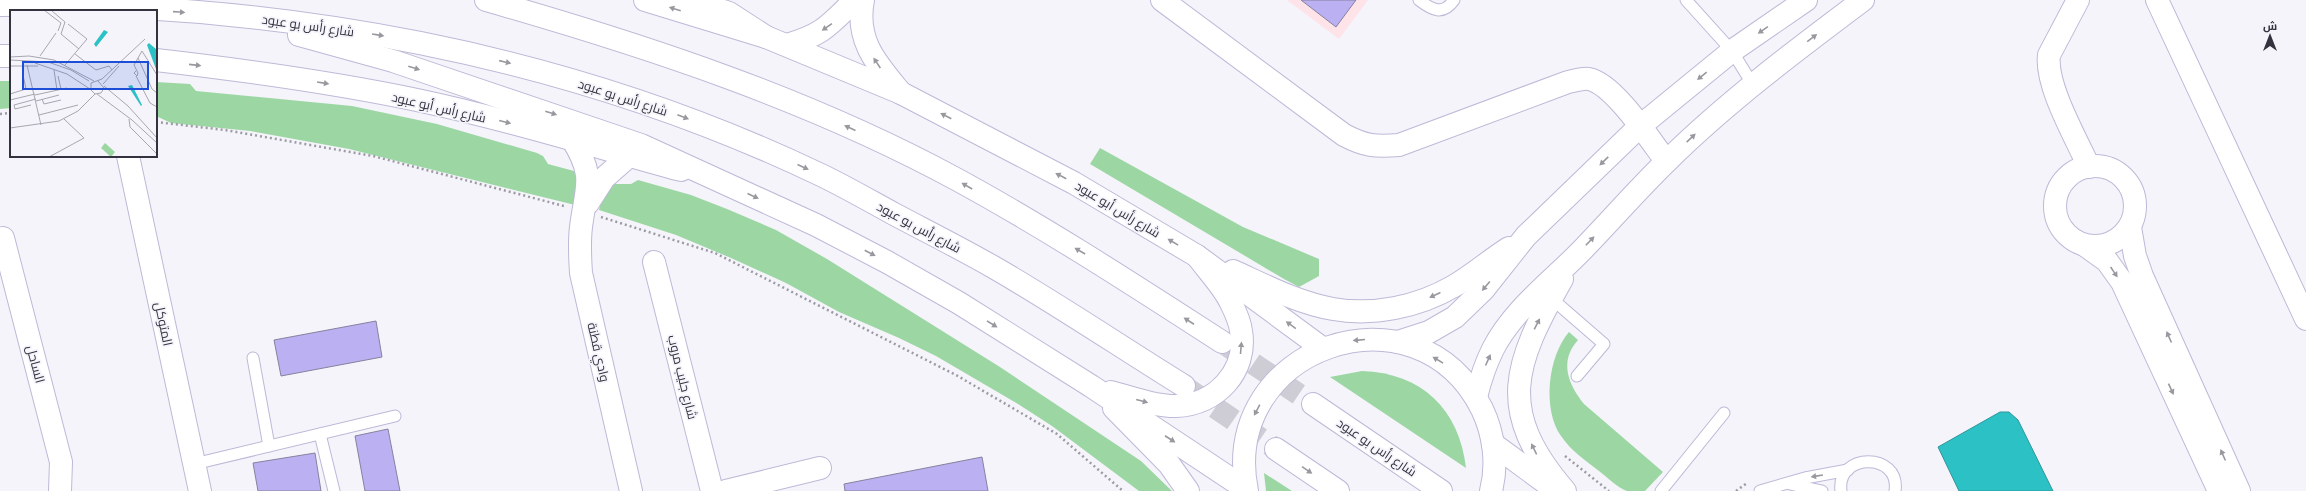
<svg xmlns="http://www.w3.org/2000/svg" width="2306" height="491" font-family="Cabin,Cairo,sans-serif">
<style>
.industrial{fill:#fee3e8}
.green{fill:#9cd7a3}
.water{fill:#2bc1c5;stroke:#2e969c}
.building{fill:#bbb0f2;stroke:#86829e}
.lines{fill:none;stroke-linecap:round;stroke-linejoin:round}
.motorway-tunnel{stroke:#cecdd5;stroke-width:22;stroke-dasharray:22 11;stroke-linecap:butt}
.service-casing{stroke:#bdb9d7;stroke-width:13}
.minor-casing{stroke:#bdb9d7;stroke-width:24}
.tertiary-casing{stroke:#bdb9d7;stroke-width:24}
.motorway-casing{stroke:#bdb9d7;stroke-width:24}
.path{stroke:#9c9ba4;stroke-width:2.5;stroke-dasharray:2 3;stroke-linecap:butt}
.service{stroke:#fff;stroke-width:11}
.minor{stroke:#fff;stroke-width:22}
.tertiary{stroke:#fff;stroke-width:22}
.motorway{stroke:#fff;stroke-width:22}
.oneway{fill:#9a989e}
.labels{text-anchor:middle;stroke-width:3.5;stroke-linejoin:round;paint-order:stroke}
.street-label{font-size:13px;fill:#34323e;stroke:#f5f4fb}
.inset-road{fill:none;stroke:#a8a6af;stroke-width:1}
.view{fill:#1d4ed8;fill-opacity:0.15;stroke:#1d4ed8;stroke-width:2}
.inset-edge{fill:none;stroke:#34323e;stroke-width:2}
</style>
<rect width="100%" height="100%" fill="#f5f4fb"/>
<path class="industrial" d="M1287 0H1368L1339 39Z"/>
<g class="green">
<path d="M0 81H11V108L0 109Z"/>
<path d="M156 82 190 84 196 91 352 106 437 124 537 153 543 156 548 164 574 171 578 180 575 205 349 149 250 131 171 123 156 116Z"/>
<path d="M1100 148 1243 227 1319 259V276L1299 287 1284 279 1090 164Z"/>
<path d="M638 180 691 195 727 209 776 230 827 259 1000 367 1141 461 1172 491H1139L1052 426 1018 404 936 356 899 338 839 312 786 283 731 258 676 235 599 210 601 201 614 184H631Z"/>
<path d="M1569 332 1578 340C1559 361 1568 384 1584 404L1663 472 1645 491C1640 491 1632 491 1627 491 1618 488 1607 477 1599 471 1585 460 1571 451 1561 436 1542 409 1548 356 1569 332Z"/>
<path d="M1362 371C1422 373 1459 409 1466 468L1330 377Z"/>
<path d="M1264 473 1292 491H1266Z"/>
</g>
<path class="water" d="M2000 412H2009L2018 420 2053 491H1959L1938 447Z"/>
<g class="building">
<path d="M1301 0H1356L1336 27Z"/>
<path d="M376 321 382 357 281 376 274 340Z"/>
<path d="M388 429 400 491H365L355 436Z"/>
<path d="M315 453 321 491H258L253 463Z"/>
<path d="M982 457 988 491H845L844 484Z"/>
</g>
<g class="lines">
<g class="motorway-tunnel">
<path d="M1226 345 1313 404"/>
<path d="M1188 389 1276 449"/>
</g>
<g class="service-casing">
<g id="service">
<path d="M1419 0C1432 10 1443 16 1454 0"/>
<path d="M1686 0 1732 51 1753 85"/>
<path d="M1551 298 1604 344 1577 376"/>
<path d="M253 358 269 446"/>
<path d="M320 434 334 491"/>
<path d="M194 464 395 416"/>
<path d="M1790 484 1822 491"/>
<path d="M1661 491 1724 413"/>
<path d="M1760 491 1805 478 1848 470"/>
<path d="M1841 491C1836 452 1901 452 1895 491"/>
</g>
</g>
<g class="minor-casing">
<g id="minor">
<path d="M863 0C855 41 877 64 901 93"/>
<path d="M1162 0 1344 135C1365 146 1375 147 1399 145L1568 82C1574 81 1583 78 1589 79 1614 84 1650 140 1666 161"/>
<path d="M2078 0 2049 55C2045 85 2076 138 2089 167"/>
<path d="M2157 0 2306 319"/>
<path d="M787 45C824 34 828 26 855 0"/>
<path d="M572 139C596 177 586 187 581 227 579 243 580 258 581 273L631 491"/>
<path d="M128 156 200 491"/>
<circle cx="2095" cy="206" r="40"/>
<path d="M588 203 604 178 629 156"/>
<path d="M2130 227 2135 256 2142 276 2239 491"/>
<path d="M3 238 61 462 60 491"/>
<path d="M2086 246 2107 261 2122 282 2219 491"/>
<path d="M654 262 712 491"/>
<path d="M726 491 820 468"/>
</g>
</g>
<g class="tertiary-casing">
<g id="tertiary">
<path d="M691 0 729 13 766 37 901 93 1074 183 1197 256 1322 348"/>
<path d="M0 56H11"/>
<path d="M156 60C243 70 331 82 417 100 506 119 593 146 681 170"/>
<path d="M1233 271C1264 285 1298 303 1333 309 1373 316 1418 307 1454 286 1473 275 1490 260 1509 248"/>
<path d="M1562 279C1514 364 1495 410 1565 491"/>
<path d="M1398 342 1429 332 1455 317 1484 289 1526 236 1639 127 1732 51 1806 0"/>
<path d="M1476 397C1480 381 1485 365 1493 349 1514 308 1555 279 1586 246 1613 218 1639 188 1667 161 1727 102 1795 51 1863 0"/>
<path d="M1114 408 1169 464 1188 491"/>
<path d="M1247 491C1218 348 1416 278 1482 409 1494 434 1498 464 1491 491"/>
</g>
</g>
<g class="motorway-casing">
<g id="motorway">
<path d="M486 0C647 46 808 99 956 179 1048 229 1135 286 1222 342"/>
<path d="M645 0 766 37"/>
<path d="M0 5C282 2 566 53 821 175 846 187 870 201 894 214 928 232 962 249 995 268 1059 305 1121 347 1184 386"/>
<path d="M299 35 393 61 641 145 816 225 887 262 959 303 1091 386 1246 489"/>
<path d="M1111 392C1133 398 1154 406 1176 406 1216 405 1248 371 1241 331 1240 322 1235 311 1231 303 1223 286 1208 271 1197 256"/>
<path d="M1313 404 1441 491"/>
<path d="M1493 444 1557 491"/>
<path d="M1276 449 1338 491"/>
</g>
</g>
<g class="path">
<path d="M0 114 11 113"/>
<path d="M156 122 225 130 373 156 564 206"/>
<path d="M601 217 715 253 956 375 1057 434 1123 491"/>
<path d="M1565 456 1609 491"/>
<path d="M1736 491 1747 483"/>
</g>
<use href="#service" class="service"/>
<use href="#minor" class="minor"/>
<use href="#tertiary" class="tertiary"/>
<use href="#motorway" class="motorway"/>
</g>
<defs><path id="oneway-solid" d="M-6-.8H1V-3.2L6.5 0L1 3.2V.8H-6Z"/></defs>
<g class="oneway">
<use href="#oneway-solid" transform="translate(675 9) rotate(-163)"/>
<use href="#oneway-solid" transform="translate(179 12) rotate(4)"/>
<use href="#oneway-solid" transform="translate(827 27) rotate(145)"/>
<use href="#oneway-solid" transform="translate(1763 30) rotate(145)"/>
<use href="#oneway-solid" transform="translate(378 35) rotate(9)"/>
<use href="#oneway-solid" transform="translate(1812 38) rotate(-37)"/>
<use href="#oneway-solid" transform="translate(505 62) rotate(13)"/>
<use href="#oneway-solid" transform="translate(877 63) rotate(-124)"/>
<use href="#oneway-solid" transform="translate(195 65) rotate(6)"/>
<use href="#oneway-solid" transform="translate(414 68) rotate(18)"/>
<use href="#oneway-solid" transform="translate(1702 76) rotate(141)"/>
<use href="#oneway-solid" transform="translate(323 83) rotate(9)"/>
<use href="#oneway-solid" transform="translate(551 113) rotate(18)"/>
<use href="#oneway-solid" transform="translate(946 116) rotate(-153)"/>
<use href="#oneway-solid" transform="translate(683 117) rotate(21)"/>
<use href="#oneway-solid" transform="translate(505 122) rotate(14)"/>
<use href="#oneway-solid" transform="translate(850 128) rotate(-156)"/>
<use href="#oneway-solid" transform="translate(1691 138) rotate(-43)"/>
<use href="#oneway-solid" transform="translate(1604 161) rotate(136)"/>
<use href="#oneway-solid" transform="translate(803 167) rotate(24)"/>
<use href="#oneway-solid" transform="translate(1061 176) rotate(-153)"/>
<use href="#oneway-solid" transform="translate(967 186) rotate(-150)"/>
<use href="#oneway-solid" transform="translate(753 196) rotate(24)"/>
<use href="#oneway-solid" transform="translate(1590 241) rotate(-46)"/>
<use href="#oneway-solid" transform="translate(1173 242) rotate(-149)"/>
<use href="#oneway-solid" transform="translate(1080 251) rotate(-150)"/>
<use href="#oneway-solid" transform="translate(870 253) rotate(28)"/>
<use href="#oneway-solid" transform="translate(2114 272) rotate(56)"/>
<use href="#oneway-solid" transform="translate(1486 286) rotate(130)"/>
<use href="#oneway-solid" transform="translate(1435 295) rotate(155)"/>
<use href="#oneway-solid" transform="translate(1189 321) rotate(-147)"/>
<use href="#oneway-solid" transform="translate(992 324) rotate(32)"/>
<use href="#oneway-solid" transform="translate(1537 324) rotate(-63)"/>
<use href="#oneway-solid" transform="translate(1291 325) rotate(-144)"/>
<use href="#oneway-solid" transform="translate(2169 337) rotate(-114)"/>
<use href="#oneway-solid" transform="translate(1359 340) rotate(175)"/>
<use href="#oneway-solid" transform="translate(1241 348) rotate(-85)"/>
<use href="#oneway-solid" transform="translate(1438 360) rotate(-149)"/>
<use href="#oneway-solid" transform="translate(1488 360) rotate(-66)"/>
<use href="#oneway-solid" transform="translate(2171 389) rotate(65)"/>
<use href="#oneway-solid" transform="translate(1142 401) rotate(15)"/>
<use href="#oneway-solid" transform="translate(1257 410) rotate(118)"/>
<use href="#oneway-solid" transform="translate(1170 439) rotate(33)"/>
<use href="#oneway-solid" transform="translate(1534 449) rotate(-116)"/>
<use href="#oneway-solid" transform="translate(2223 455) rotate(-114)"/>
<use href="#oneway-solid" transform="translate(1307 470) rotate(34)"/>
<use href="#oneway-solid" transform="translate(1817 476) rotate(171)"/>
</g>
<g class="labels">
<g class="street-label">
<text transform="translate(308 25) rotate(8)" y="5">شارع رأس بو عبود</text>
<text transform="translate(623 97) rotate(18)" y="5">شارع رأس بو عبود</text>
<text transform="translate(439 107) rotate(13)" y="5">شارع رأس أبو عبود</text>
<text transform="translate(1118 209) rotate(31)" y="5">شارع رأس أبو عبود</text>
<text transform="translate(919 227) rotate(28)" y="5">شارع رأس بو عبود</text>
<text transform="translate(164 324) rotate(78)" y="5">المتوكل</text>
<text transform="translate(599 352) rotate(77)" y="5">وادي قطنة</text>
<text transform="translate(36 364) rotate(75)" y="5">الساحل</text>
<text transform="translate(683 377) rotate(76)" y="5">شارع جليب مروب</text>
<text transform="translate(1377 447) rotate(34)" y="5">شارع رأس بو عبود</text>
</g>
</g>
<g transform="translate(10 10)">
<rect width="147" height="147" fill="#f5f4fb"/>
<path d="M95 133 105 142 101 147 91 138Z" fill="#9cd7a3"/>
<path d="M94 20 98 22 86 37 84 34ZM139 33 147 40 146 59 137 35ZM122 75 132 95 131 96 118 76Z" fill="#2bc1c5"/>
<path class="inset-road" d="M34 0 51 13 48 21M42 1 55 12 51 24 69 39M65 44 86 60 99 56 102 60M30 46 46 23M0 47 19 46 44 50 84 71M128 48 142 79 147 83M0 50 38 52 61 60 79 71M25 53 57 64 80 79M17 55 31 115M55 55 77 29 58 14M0 56H28M44 60 47 80M126 61 124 63 127 66 128 63 124 55 132 41 147 65M48 66 51 79M126 66 140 93 147 97M88 71 94 78 91 83 85 84 81 80V73L92 69 135 29M93 74 109 56M94 76 118 96 147 128M0 84 16 79 13 65M87 84 122 110 147 133M25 85 57 78M32 89 34 94 51 90M0 90 25 84M26 91 49 85M21 95 5 99 4 95 26 89M29 105 68 95M119 109 120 117 147 144M0 118 49 111 68 101 85 84M39 147 74 128 54 109"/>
<path class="view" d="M13 52H138V79H13Z"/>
<rect width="147" height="147" class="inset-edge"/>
</g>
<g transform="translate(2270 36)" stroke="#f5f4fb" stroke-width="3" paint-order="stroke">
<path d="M0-3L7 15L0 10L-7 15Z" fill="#34323e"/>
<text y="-6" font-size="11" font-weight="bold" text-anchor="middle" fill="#34323e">ش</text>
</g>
</svg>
